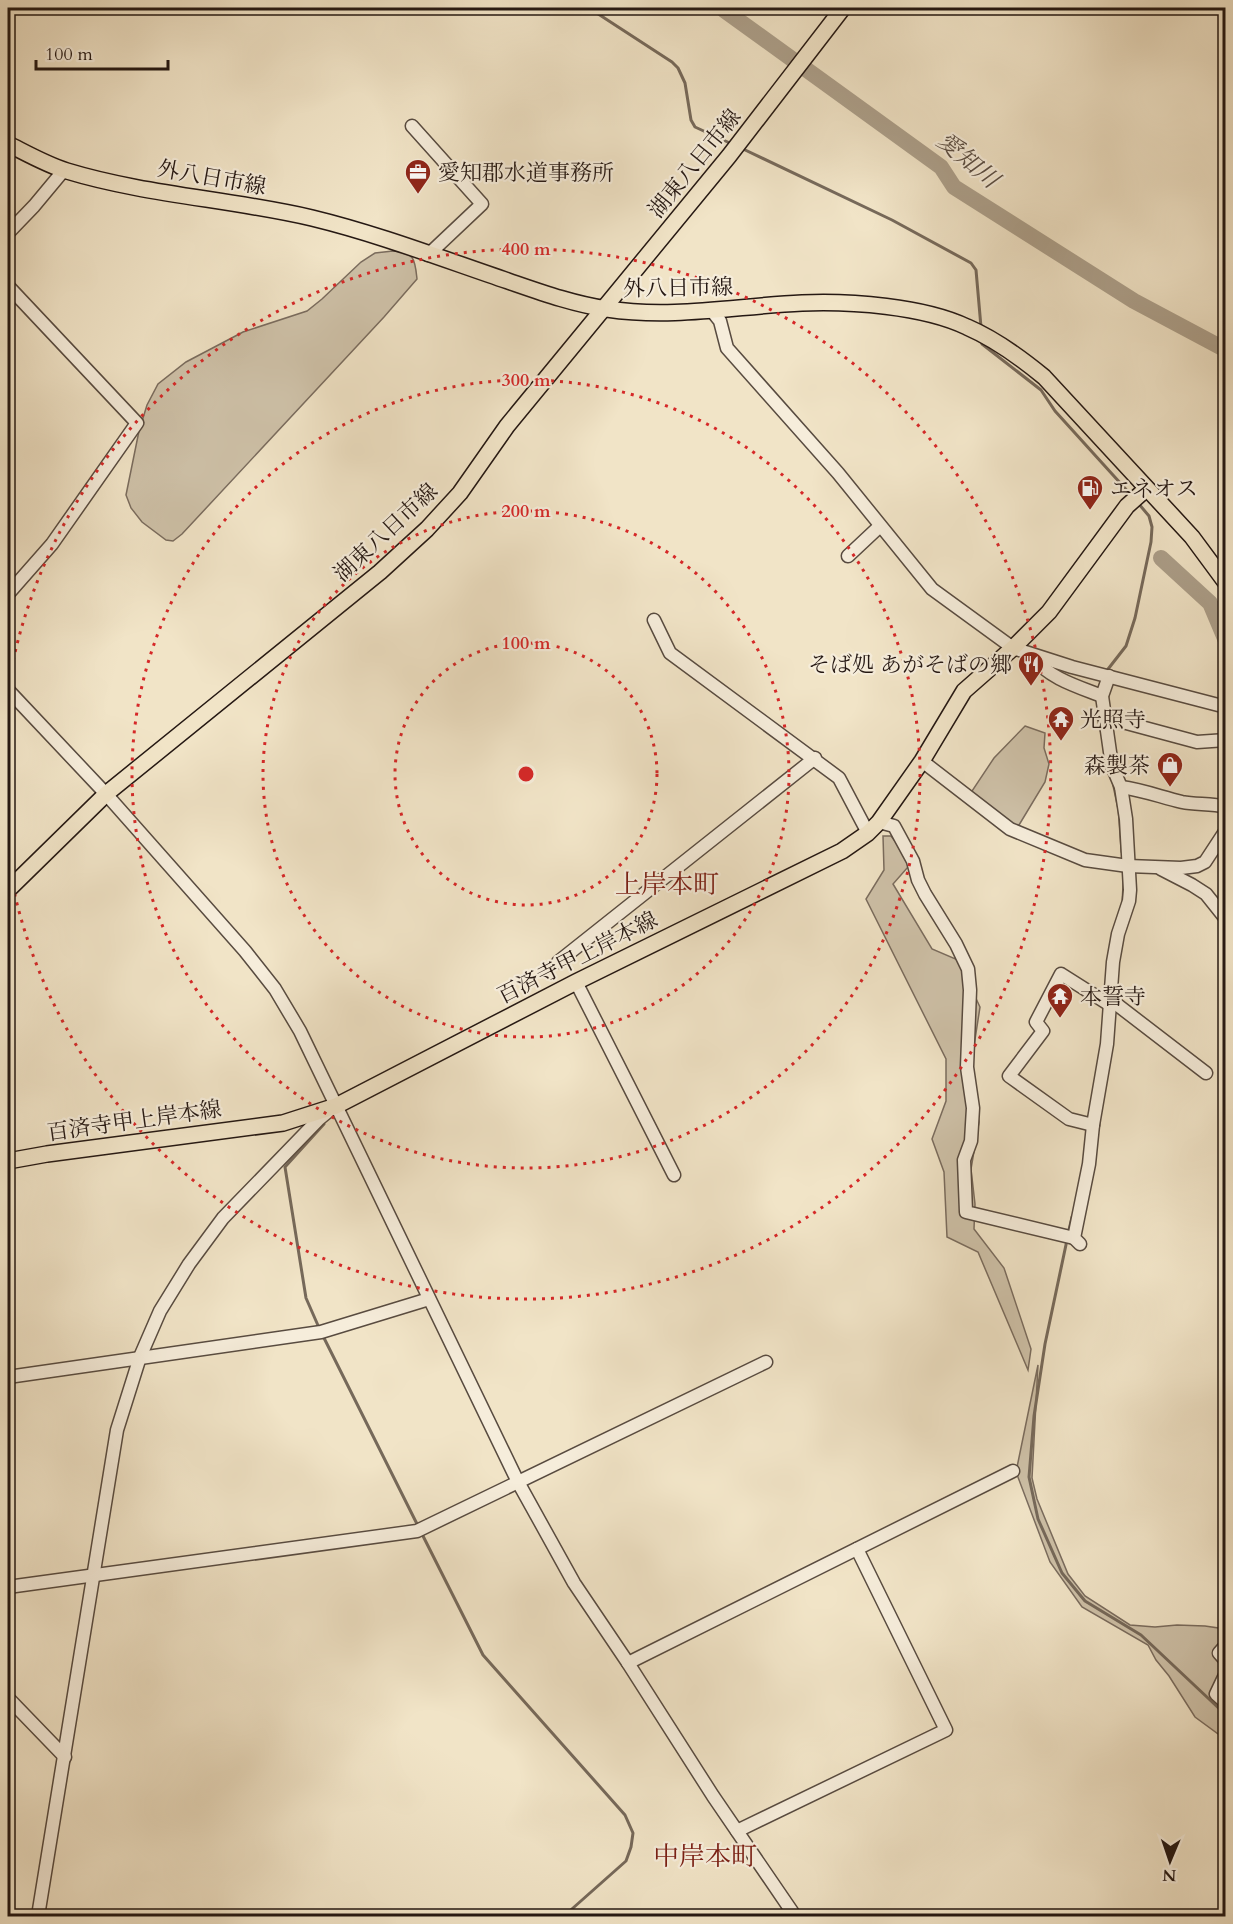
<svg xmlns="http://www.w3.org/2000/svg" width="1233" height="1924" font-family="Cardo,'Noto Serif JP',serif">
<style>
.green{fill:#cec1a8;stroke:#7a6c5e;stroke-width:1.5}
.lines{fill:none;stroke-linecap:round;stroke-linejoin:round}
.stream{stroke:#76695a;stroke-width:3}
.river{stroke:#ac9f8a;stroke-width:16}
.minor-casing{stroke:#584b40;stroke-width:15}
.major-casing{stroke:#251813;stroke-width:18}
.minor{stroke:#f6eddb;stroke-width:12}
.major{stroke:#f1e4c7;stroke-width:15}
.ring{fill:none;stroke:#d62828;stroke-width:3;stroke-dasharray:3 6}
.labels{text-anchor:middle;stroke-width:4.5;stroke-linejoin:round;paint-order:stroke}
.street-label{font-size:22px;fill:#251813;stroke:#f6eddb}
.poi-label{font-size:22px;fill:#251813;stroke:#f6eddb;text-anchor:start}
.water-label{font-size:24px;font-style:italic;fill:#5b4e43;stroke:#f6eddb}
.quarter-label{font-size:26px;fill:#7a1f14;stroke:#f6eddb}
.centre{fill:#d62828;stroke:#f6eddb;stroke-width:3}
.ring-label{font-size:18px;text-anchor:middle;font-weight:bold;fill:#d62828;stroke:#f6eddb;stroke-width:4.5;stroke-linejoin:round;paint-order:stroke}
</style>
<rect width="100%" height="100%" fill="#f1e4c7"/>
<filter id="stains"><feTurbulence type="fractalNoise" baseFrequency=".00333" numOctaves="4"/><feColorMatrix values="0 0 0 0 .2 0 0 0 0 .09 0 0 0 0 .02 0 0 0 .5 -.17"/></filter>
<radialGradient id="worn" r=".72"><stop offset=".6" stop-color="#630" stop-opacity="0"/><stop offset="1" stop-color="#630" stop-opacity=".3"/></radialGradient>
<g class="green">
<path d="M393 251C415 252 415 260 417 279L384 317 182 534 173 541 166 540 142 522 131 508 126 495 139 431 147 405 158 384 186 362 243 332 307 311 322 299 361 262 375 253Z"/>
<path d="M1025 726 1045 733 1044 748 1049 764 1045 782 1019 825 1012 827 970 794 994 758Z"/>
<path d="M883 836H891L908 858V867L893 884 932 949 958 960 980 1007 974 1046 972 1078 979 1122 971 1169 975 1204 974 1229 1004 1268 1031 1349 1028 1370 978 1252 947 1237 944 1172 932 1139 946 1101V1059L866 899 884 870Z"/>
<path d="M1038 1365 1032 1478 1037 1499 1068 1574 1085 1596 1130 1625 1155 1627 1177 1625 1205 1626 1225 1629V1739L1195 1717 1169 1676 1156 1660 1148 1645 1082 1607 1050 1562 1016 1472Z"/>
</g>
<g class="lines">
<g class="stream">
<path d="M589 8 672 62 678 68 685 83 691 120 695 127 732 144"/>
<path d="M741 148 892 220 971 263 976 270 981 327"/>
<path d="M982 340V344L1041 390 1055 411 1132 496"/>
<path d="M1105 673 1126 646 1135 618 1151 542 1152 527 1149 516 1138 503"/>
<path d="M1098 705 1097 714 1101 731"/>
<path d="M1113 782 1119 810 1122 852"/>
<path d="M1123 900 1124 880"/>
<path d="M1068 1234 1072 1217"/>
<path d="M1067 1240 1045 1344 1034 1416 1029 1477 1038 1519 1062 1573 1085 1601 1141 1635 1226 1715"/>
<path d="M320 1330 306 1298 285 1167 324 1124"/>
<path d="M323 1336 418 1526"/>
<path d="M421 1532 483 1655 625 1815 633 1833 631 1847 626 1861 564 1916"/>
</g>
<g class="river">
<path d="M723 8 724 10 941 167 954 187 1134 301 1226 350"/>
<path d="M1161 558 1210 603 1226 641"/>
</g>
<g class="minor-casing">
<g id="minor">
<path d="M412 126 482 204 428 255"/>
<path d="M8 233 34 206 64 170"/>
<path d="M8 286 137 423 52 544 8 594"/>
<path d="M712 311 720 321 727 348 838 473 932 589 1013 648 1072 667 1226 707"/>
<path d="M848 556 880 526"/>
<path d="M654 620 670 653 839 778 868 833"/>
<path d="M1033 657C1048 678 1079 687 1102 696"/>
<path d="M8 690 106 794 245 951 275 989 300 1031 518 1482 574 1583 628 1663 713 1796 795 1916"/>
<path d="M1104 717 1197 742 1226 740"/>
<path d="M922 761 1010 829 1085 860 1128 866 1181 868 1197 866 1205 862 1226 830"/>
<path d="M1121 787C1143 790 1161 797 1182 802 1196 805 1211 803 1226 807"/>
<path d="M879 822 894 826 913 861 918 880 925 894 956 944 968 969 970 990 967 1067 973 1108 971 1141 964 1160 966 1212 1074 1238"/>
<path d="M1161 869 1192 885 1206 894 1226 919"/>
<path d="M558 962 815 758"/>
<path d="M576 982 674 1175"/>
<path d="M1111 1000 1206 1073"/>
<path d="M1093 1125 1069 1119 1009 1076 1043 1031 1036 1022 1061 974 1110 1005"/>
<path d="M1080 1244 1074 1238 1089 1164 1093 1125 1107 1044 1113 962 1118 934 1129 901 1130 890 1126 819 1121 787 1112 766 1102 696 1109 676"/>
<path d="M8 1377 321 1332 429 1299"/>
<path d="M8 1587 417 1531 766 1362"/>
<path d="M1226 1645 1219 1653 1226 1661"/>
<path d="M628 1663 1013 1471"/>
<path d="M1226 1673 1216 1694 1226 1703"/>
<path d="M8 1698 65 1757"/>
<path d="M737 1831 946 1730 857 1549"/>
<path d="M38 1916 117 1430 140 1357 160 1311 189 1264 223 1218 319 1119 330 1110"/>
</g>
</g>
<g class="major-casing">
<g id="major">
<path d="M8 144C26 153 47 165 67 171 146 195 231 199 312 218 378 234 443 259 508 281 540 292 573 304 607 309 673 319 736 306 802 303 850 301 923 306 967 327 995 339 1021 358 1044 377L1192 537 1226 583"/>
<path d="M8 890 106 794 380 572 427 529 460 493 507 426 729 156 843 8"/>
<path d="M8 1161 47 1154 283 1123 336 1106 576 982 842 851 868 833 879 822 922 761 964 691 1013 648 1049 612 1127 506 1146 489"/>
</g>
</g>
<use href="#minor" class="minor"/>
<use href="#major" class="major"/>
</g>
<g class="ring">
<circle cx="526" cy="774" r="131"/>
<circle cx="526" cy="774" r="263"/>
<circle cx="526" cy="774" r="394"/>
<path d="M8 687A525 525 0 1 1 8 861"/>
</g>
<defs>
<g id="office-pin" transform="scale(1.35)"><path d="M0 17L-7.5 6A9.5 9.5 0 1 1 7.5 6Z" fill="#8f2418" stroke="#f6eddb"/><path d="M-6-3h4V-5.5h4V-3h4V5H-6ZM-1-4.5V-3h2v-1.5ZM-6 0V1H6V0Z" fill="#fff"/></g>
<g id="fuel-pin" transform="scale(1.35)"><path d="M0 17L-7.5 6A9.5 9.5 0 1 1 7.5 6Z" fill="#8f2418" stroke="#f6eddb"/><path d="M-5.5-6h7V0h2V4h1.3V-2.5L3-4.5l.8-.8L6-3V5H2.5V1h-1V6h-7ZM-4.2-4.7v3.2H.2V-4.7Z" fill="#fff"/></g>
<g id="restaurant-pin" transform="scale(1.35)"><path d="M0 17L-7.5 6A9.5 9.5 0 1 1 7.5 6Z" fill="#8f2418" stroke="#f6eddb"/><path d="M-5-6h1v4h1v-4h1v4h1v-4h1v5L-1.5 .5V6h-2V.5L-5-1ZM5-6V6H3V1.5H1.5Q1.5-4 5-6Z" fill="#fff"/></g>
<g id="temple-pin" transform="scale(1.35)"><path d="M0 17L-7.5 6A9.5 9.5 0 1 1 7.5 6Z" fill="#8f2418" stroke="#f6eddb"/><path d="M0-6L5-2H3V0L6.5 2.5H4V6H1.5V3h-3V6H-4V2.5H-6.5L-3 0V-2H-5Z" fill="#fff"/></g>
<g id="shop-pin" transform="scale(1.35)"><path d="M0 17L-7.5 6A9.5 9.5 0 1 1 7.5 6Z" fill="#8f2418" stroke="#f6eddb"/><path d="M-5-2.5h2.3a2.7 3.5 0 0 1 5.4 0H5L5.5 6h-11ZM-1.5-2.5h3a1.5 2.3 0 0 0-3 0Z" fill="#fff"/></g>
</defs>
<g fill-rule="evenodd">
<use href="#office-pin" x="418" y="172"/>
<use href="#fuel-pin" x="1090" y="488"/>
<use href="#restaurant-pin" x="1031" y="664"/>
<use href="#temple-pin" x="1061" y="719"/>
<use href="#shop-pin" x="1170" y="765"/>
<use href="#temple-pin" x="1060" y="996"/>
</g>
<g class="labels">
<g class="street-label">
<text transform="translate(694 163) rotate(-51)" y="8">湖東八日市線</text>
<text transform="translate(212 177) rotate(10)" y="8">外八日市線</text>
<text transform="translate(678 287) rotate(-1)" y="8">外八日市線</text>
<text transform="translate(385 532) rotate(-43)" y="8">湖東八日市線</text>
<text transform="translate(577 957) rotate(-27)" y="8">百済寺甲上岸本線</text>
<text transform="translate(134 1120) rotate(-8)" y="8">百済寺甲上岸本線</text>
</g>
<g class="poi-label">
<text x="438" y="180">愛知郡水道事務所</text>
<text x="1110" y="496">エネオス</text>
<text x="1012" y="672" text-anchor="end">そば処 あがそばの郷</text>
<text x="1080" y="727">光照寺</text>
<text x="1150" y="773" text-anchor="end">森製茶</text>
<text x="1080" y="1004">本誓寺</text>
</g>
<g class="water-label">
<text transform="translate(968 160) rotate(40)" y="8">愛知川</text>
</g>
<g class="quarter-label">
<text x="667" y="893">上岸本町</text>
<text x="705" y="1865">中岸本町</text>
</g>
</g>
<circle cx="526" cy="774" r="9" class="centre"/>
<g class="ring-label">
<text x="526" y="255">400 m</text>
<text x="526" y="386">300 m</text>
<text x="526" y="517">200 m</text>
<text x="526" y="649">100 m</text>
</g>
<rect width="1233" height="1924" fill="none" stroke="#f1e4c7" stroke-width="30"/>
<rect x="9" y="9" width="1215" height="1906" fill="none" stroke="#251813" stroke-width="3"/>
<rect x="15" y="15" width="1203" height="1894" fill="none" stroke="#251813" stroke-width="1.5"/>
<g transform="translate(1170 1861) rotate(182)" stroke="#f6eddb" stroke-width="4.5" paint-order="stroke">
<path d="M0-4.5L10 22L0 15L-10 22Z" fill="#251813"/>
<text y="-9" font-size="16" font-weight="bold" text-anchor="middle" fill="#251813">N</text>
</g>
<path d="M36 60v9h132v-9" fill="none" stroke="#251813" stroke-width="3"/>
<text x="45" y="60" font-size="18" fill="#251813" stroke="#f6eddb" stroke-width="4.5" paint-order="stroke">100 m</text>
<rect width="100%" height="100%" filter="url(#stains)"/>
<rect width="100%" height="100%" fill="url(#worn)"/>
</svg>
